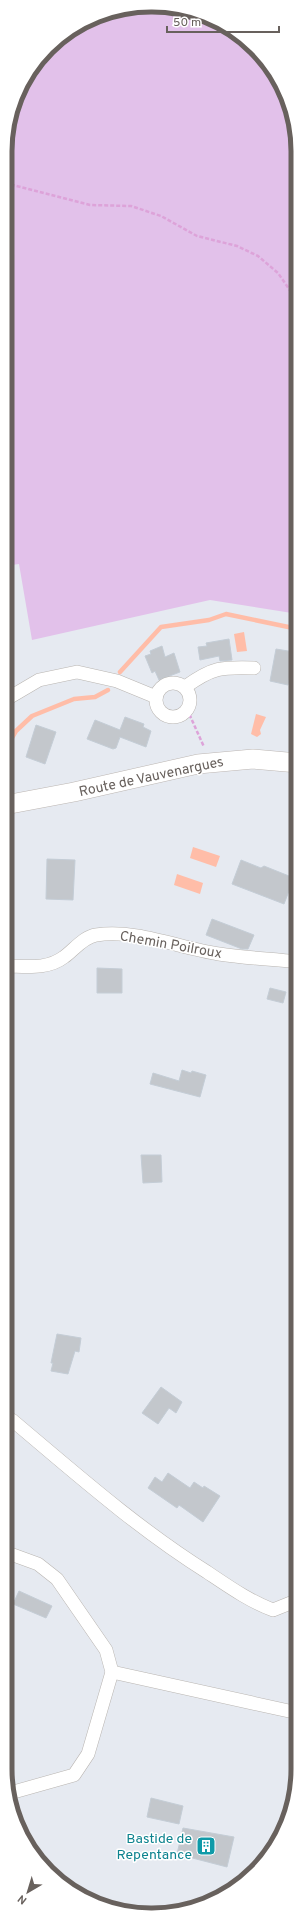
<svg xmlns="http://www.w3.org/2000/svg" width="303" height="1920" font-family="Overpass,sans-serif">
<style>
.green{fill:#e2c1ea}
.water{fill:#ffbda8}
.lines{fill:none;stroke-linecap:round;stroke-linejoin:round}
.stream{stroke:#ffbda8;stroke-width:4.5}
.building{fill:#c3c7cc;stroke:#c4cdd6}
.street-casing{stroke:#b9b5b1;stroke-width:14}
.secondary-casing{stroke:#bcb6b2;stroke-width:20}
.path{stroke:#dda3d9;stroke-width:2.5;stroke-dasharray:4 2;stroke-linecap:butt}
.street{stroke:#fff;stroke-width:13}
.secondary{stroke:#fff;stroke-width:19}
.labels{text-anchor:middle;stroke-width:3;stroke-linejoin:round;paint-order:stroke}
.street-label{font-size:14px;fill:#68615d;stroke:#fff}
.culture-label{font-size:14px;fill:#0d838f;stroke:#fff;text-anchor:end}
.rim{fill:none;stroke:#68615d;stroke-width:5}
</style>
<rect width="100%" height="100%" fill="#e6eaf1"/>
<path class="green" d="M161 5 216 20 255 48 283 87 298 142V614L210 600 32 640 19 564 5 566V142L20 87 55 41 105 13Z"/>
<g class="water">
<path d="M244 632 247 651 237 652 234 634Z"/>
<path d="M256 714 266 717 260 730 261 734 257 737 251 734Z"/>
<path d="M193 847 220 856 216 867 190 858Z"/>
<path d="M177 874 203 883 200 894 174 885Z"/>
</g>
<g class="lines">
<g class="stream">
<path d="M120 672 161 627 209 620 226 614 298 629"/>
<path d="M5 760 10 741 16 731 32 716 74 699 95 697 108 690"/>
</g>
</g>
<g class="building">
<path d="M229 639 232 660 220 661 219 656 200 660 198 647 207 646 206 643Z"/>
<path d="M162 646 165 657 174 653 180 672 159 680 155 671 152 673 145 656 151 654 150 651Z"/>
<path d="M276 649 294 652 288 685 270 681Z"/>
<path d="M125 717 144 724 143 727 151 731 146 747 120 737 116 748 113 749 87 739 95 720 120 730Z"/>
<path d="M36 725 56 732 45 764 26 757Z"/>
<path d="M47 859 75 860 73 900 46 899Z"/>
<path d="M241 860 261 868 264 866 294 878 284 904 232 884Z"/>
<path d="M212 919 254 935 248 949H242L206 935Z"/>
<path d="M97 968 122 969V993H97Z"/>
<path d="M270 988 286 992 283 1003 267 999Z"/>
<path d="M182 1070 191 1073 192 1071 206 1075 200 1097 150 1084 153 1073 179 1081Z"/>
<path d="M141 1155H161L162 1182 143 1183Z"/>
<path d="M57 1334 81 1338 79 1352 75 1351 68 1374 51 1371 53 1363H51Z"/>
<path d="M161 1387 182 1402 176 1413 169 1408 158 1424 142 1413Z"/>
<path d="M168 1473 190 1488 194 1482 203 1488 204 1486 220 1496 203 1522 179 1505 177 1508 148 1488 155 1477 162 1482Z"/>
<path d="M19 1591 52 1606 46 1618 13 1604Z"/>
<path d="M151 1798 183 1806 179 1824 147 1817Z"/>
<path d="M183 1828 234 1837 227 1867 177 1854Z"/>
</g>
<g class="lines">
<g class="street-casing">
<g id="street">
<circle cx="173" cy="700" r="17"/>
<path d="M185 687C213 667 221 667 254 668"/>
<path d="M5 700 39 680 77 672 117 681 156 697"/>
<path d="M5 966C25 966 47 970 64 957 74 950 83 937 96 935 137 929 179 948 219 954 245 958 272 959 298 962"/>
<path d="M12 1420C75 1473 137 1528 207 1572 228 1586 249 1601 273 1610L298 1600"/>
<path d="M5 1552 38 1564 57 1579 106 1650 112 1672 88 1754 74 1775 10 1793"/>
<path d="M112 1672 298 1713"/>
</g>
</g>
<g class="secondary-casing">
<path id="secondary" d="M5 805 74 792 198 764 253 759 298 763"/>
</g>
<g class="path">
<path d="M5 183 90 205 131 206 161 216 197 236 237 246 258 256 278 273 298 302"/>
<path d="M187 709 204 747"/>
</g>
<use href="#street" class="street"/>
<use href="#secondary" class="secondary"/>
</g>
<defs>
<g id="building-square" transform="scale(1)"><rect x="-9" y="-9" width="18" height="18" rx="4" fill="#0f9aa8" stroke="#fff"/><path d="M-4-6H4V6H1V3H-1V6H-4ZM-2.5-4.3h1.7v1.8h-1.7ZM.8-4.3h1.7v1.8H.8ZM-2.5-1h1.7V.8h-1.7ZM.8-1h1.7V.8H.8Z" fill="#fff"/></g>
</defs>
<g fill-rule="evenodd">
<use href="#building-square" x="206" y="1846"/>
</g>
<g class="labels">
<g class="street-label">
<text transform="translate(151 776) rotate(-12)" y="5">Route de Vauvenargues</text>
<text transform="translate(171 944) rotate(10)" y="5">Chemin Poilroux</text>
</g>
<g class="culture-label">
<text x="192" y="1843">Bastide de<tspan x="192" dy="16">Repentance</tspan></text>
</g>
</g>
<path d="M0 0H303V1920H0ZM151 12H152A139 139 0 0 1 291 151V1769A139 139 0 0 1 152 1908H151A139 139 0 0 1 12 1769V151A139 139 0 0 1 151 12Z" fill="#fff" fill-rule="evenodd"/>
<path class="rim" d="M151 12H152A139 139 0 0 1 291 151V1769A139 139 0 0 1 152 1908H151A139 139 0 0 1 12 1769V151A139 139 0 0 1 151 12Z"/>
<g transform="translate(28 1892) rotate(218)" stroke="#ffffff" stroke-width="3" paint-order="stroke">
<path d="M0-3L7 15L0 10L-7 15Z" fill="#68615d"/>
<text y="-6" font-size="11" font-weight="bold" text-anchor="middle" fill="#68615d">N</text>
</g>
<path d="M167 26v6h112v-6" fill="none" stroke="#68615d" stroke-width="2"/>
<text x="173" y="26" font-size="12" fill="#68615d" stroke="#ffffff" stroke-width="3" paint-order="stroke">50 m</text>
</svg>
